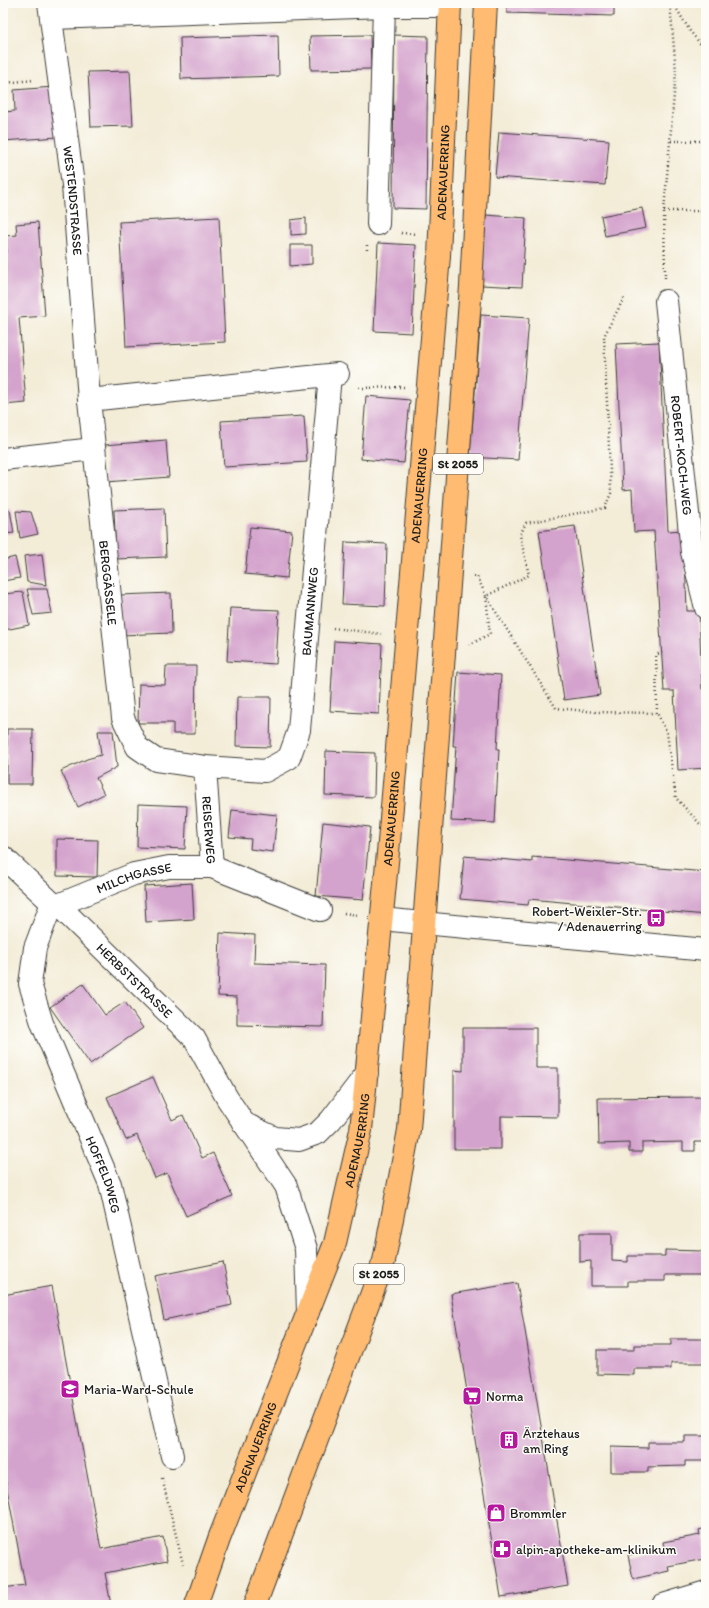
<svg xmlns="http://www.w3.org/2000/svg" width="709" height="1608" font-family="Itim,sans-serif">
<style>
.building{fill:#d4a3cd}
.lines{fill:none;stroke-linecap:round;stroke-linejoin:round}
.minor-casing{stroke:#3c3b38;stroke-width:24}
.major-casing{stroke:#3c3b38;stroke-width:24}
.path{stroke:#3c3b38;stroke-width:2.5;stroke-dasharray:1 3;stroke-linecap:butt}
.minor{stroke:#fff;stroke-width:22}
.major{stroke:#febb71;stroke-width:22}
.labels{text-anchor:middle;stroke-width:3;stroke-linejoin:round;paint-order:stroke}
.shield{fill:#fdfcf7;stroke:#605f5e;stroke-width:1}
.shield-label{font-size:12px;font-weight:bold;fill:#1c1c1c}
.street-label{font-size:13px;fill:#1c1c1c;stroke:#fdfcf7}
.poi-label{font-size:13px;fill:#1c1c1c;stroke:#fdfcf7;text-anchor:start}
</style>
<rect width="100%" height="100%" fill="#fdfcf7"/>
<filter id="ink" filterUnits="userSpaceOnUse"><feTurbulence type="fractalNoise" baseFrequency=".025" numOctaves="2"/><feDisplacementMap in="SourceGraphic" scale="8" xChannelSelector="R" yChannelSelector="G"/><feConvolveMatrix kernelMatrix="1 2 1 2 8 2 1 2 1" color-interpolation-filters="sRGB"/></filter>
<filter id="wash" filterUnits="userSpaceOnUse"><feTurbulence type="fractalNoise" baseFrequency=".012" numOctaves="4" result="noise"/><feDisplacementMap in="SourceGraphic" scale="16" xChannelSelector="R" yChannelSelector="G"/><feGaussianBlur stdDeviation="0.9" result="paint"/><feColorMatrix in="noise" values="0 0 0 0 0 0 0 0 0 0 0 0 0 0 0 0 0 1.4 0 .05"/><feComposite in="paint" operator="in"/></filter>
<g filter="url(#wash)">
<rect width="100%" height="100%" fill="#f3ecd7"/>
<g id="blocks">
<g class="building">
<path d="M507 3H614V16L507 13Z"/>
<path d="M278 35 279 76 181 79 180 38Z"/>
<path d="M370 35 371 69 311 70 310 36Z"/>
<path d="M394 35 428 36 426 209 393 208Z"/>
<path d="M130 71 133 126 91 127 88 72Z"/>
<path d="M54 87 58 137 3 141V112L15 111 14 90Z"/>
<path d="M499 132 609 140 605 185 495 177Z"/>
<path d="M642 208 646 228 605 236 601 216Z"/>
<path d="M486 215 526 218 522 287 481 285Z"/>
<path d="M219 217 225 342 126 347 119 222Z"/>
<path d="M306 218V234L291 235V220Z"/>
<path d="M38 222 45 316 19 318 26 403 3 405V253L7 252 5 236 17 235 16 224Z"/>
<path d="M378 243 416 245 412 333 374 331Z"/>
<path d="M290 245H312V264L290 266Z"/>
<path d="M481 315 529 318 518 460 470 457Z"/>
<path d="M659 342 668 531 684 530 687 611H699L702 689H706V768L678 770 674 691H664L654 531 634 532 632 489 623 490 616 344Z"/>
<path d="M366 396 410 400 404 463 361 459Z"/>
<path d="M304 416 307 462 224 467 221 421Z"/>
<path d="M166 440 169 477 106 482 104 445Z"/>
<path d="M164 508 166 557 116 559 114 510Z"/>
<path d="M3 510H10L14 533 3 534Z"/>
<path d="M16 511 31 512 38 534 20 538Z"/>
<path d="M575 526 600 695 564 700 539 531Z"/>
<path d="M250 527 292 531 287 578 245 574Z"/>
<path d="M345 542 387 544 385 606 342 604Z"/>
<path d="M42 554 46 585 27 582 24 556Z"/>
<path d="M15 557 20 578 3 581V560Z"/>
<path d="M27 589H47L52 613 33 615Z"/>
<path d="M23 592 29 625 5 630 3 594Z"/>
<path d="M171 593 172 633 121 635 120 595Z"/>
<path d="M230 608 279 610 276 664 227 661Z"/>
<path d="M334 641 382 644 379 714 330 711Z"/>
<path d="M166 666H196L195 734H173V723H138L139 684 165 685Z"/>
<path d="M458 672 501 675 497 749H499L495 823 451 821 456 746H453Z"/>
<path d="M237 697H271L270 747 236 746Z"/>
<path d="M7 729H33L32 784H7Z"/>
<path d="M98 731H113L117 767 96 778 104 794 78 807 61 771 87 759 101 755Z"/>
<path d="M326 751 375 753 374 797 325 795Z"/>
<path d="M138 804 187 806 185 849 137 847Z"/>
<path d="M232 810 277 815 273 852 250 849 251 839 229 837Z"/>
<path d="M323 822 370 827 363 900 316 896Z"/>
<path d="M57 839 98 840 97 877 57 876Z"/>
<path d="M464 856 532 862V857L706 872V915L529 899 528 905 460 899Z"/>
<path d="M192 883 194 919 146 922 144 886Z"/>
<path d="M220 933 255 935 254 963 325 965 323 1027 237 1025V997L218 996Z"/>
<path d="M83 984 105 1015 125 1002 143 1028 90 1064 50 1007Z"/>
<path d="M463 1028H536V1068H558V1117L501 1116V1149H454V1070L463 1071Z"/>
<path d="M153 1077 172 1120 183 1115 202 1158 213 1153 232 1196 186 1216 167 1173 155 1178 137 1135 126 1140 107 1097Z"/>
<path d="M706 1097V1142H695V1151H683V1142L642 1143V1152H629V1143L599 1144 598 1098Z"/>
<path d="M580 1233H612V1261L628 1262V1256H665V1250L702 1251V1275H665V1281H628V1286H591V1261L580 1262Z"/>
<path d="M223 1262 232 1305 164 1320 155 1276Z"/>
<path d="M517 1283 568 1586 501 1597 451 1294Z"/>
<path d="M52 1286 101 1549 163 1537 167 1561 105 1573 111 1605H3V1588L25 1585 3 1467V1295Z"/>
<path d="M671 1339H706V1363H671V1369H634V1375L597 1374V1350H634V1345H671Z"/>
<path d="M685 1436H706V1461H685V1466L648 1467V1472H611V1447L648 1448V1442H685Z"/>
<path d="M706 1528 704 1559 668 1566 669 1571 633 1579 628 1555 664 1548 663 1542 700 1535 699 1530Z"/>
</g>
</g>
</g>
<g filter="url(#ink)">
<use href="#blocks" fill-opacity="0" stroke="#3c3b38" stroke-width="1"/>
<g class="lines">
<g class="minor-casing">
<g id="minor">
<path id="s1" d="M49 3 73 185 89 400 123 718 137 747 156 760 205 767 265 771 289 758 299 730 330 375"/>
<path d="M52 18 384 6H450"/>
<path d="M378 224 384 6"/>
<path id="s2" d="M666 301 692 552 706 608"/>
<path d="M89 400 338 374"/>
<path d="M3 459 94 449"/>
<path id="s3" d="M205 767 212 867"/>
<path id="s4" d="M3 857 52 903 58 905 194 1038 227 1098 286 1186 306 1249 308 1312"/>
<path id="s5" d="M52 903 35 948 30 984 42 1023 110 1184 172 1456"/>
<path id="s6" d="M58 905 134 874 169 867H212L320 910"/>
<path d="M381 919 706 950"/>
<path d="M243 1123 275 1138 299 1140 318 1133 331 1120 367 1073"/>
<path d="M663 1605 706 1592"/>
</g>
</g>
<g class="major-casing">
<g id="major">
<path id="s7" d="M196 1605 219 1539 335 1243 361 1130 389 842 439 256 450 3"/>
<path d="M255 1605 384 1261 409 1130 471 286 486 3"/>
</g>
</g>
<g class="path">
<path d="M673 3 690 31 706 51"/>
<path d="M3 83 34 80"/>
<path d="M671 141H706"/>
<path d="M664 211H706"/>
<path d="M401 233 416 234"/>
<path d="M367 245V252"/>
<path d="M665 278 664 211 676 71 670 3"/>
<path d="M359 388 404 387"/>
<path d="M474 576H477L486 596 556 708 596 712 657 713 667 733 676 798 700 824 706 826"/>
<path d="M333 628 381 634"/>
<path d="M469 645 490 634 486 596 529 575 520 535 526 523 605 508 611 493 604 336 624 298"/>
<path d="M657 713 656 655 662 652"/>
<path d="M344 913 357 915"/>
<path d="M162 1478 183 1564"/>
</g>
<use href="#minor" class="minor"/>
<use href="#major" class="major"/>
</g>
</g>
<defs>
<g id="bus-square" transform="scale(1)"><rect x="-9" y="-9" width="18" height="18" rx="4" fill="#b5179e" stroke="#fdfcf7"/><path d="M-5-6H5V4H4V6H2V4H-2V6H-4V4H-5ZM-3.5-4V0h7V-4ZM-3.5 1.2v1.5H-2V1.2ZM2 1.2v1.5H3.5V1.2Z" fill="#fff"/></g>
<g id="school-square" transform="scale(1)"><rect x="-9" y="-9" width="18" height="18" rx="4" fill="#b5179e" stroke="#fdfcf7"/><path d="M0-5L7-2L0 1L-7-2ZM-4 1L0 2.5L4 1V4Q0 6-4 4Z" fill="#fff"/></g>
<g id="supermarket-square" transform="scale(1)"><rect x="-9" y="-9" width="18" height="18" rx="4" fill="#b5179e" stroke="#fdfcf7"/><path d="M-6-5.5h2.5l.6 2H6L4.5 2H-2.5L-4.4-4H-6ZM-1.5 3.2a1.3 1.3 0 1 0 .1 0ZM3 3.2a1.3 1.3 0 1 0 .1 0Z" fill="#fff"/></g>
<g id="building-square" transform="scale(1)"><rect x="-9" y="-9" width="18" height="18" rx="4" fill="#b5179e" stroke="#fdfcf7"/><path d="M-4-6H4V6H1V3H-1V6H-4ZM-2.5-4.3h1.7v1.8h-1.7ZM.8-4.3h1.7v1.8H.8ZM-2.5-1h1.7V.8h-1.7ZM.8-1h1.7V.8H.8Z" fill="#fff"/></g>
<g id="shop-square" transform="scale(1)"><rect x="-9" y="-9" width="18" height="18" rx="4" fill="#b5179e" stroke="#fdfcf7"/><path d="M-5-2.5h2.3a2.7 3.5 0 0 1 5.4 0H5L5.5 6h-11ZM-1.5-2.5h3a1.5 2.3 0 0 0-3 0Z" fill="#fff"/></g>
<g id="pharmacy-square" transform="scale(1)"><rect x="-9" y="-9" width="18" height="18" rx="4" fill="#b5179e" stroke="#fdfcf7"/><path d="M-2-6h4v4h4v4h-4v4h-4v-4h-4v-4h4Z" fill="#fff"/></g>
</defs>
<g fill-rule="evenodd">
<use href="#bus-square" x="656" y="918"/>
<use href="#school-square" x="70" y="1389"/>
<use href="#supermarket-square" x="472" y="1396"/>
<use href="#building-square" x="509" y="1440"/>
<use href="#shop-square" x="496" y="1513"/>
<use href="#pharmacy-square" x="502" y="1549"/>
</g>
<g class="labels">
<g class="shield">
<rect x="433" y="454" width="50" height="20" rx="3"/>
<rect x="354" y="1264" width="50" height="20" rx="3"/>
</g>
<g class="shield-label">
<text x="458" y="468">St 2055</text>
<text x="379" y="1278">St 2055</text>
</g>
<g class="street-label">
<text dy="5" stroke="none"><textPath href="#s7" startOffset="1465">ADENAUERRING</textPath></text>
<text dy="5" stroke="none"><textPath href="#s1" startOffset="199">WESTENDSTRASSE</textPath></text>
<text dy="5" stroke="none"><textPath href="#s2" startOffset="155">ROBERT-KOCH-WEG</textPath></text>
<text dy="5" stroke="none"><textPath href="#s7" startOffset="1141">ADENAUERRING</textPath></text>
<text dy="5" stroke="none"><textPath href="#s1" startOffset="583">BERGGÄSSELE</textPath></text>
<text dy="5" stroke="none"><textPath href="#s1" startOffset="1060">BAUMANNWEG</textPath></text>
<text dy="5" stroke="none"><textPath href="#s7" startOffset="817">ADENAUERRING</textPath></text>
<text dy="5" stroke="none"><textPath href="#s3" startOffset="63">REISERWEG</textPath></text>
<text dy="5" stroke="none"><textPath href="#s6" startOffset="81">MILCHGASSE</textPath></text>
<text dy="5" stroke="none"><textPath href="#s4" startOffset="181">HERBSTSTRASSE</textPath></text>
<text dy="5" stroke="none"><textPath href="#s7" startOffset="493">ADENAUERRING</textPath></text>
<text dy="5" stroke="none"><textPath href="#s5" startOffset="289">HOFFELDWEG</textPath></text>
<text dy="5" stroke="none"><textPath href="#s7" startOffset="169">ADENAUERRING</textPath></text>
</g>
<g class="poi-label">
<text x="642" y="916" text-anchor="end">Robert-Weixler-Str.<tspan x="642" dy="15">/ Adenauerring</tspan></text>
<text x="84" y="1394">Maria-Ward-Schule</text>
<text x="486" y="1401">Norma</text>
<text x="523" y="1438">Ärztehaus<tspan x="523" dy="15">am Ring</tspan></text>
<text x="510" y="1518">Brommler</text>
<text x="516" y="1554">alpin-apotheke-am-klinikum</text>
</g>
</g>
<rect width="709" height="1608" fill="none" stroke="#fdfcf7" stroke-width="16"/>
</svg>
